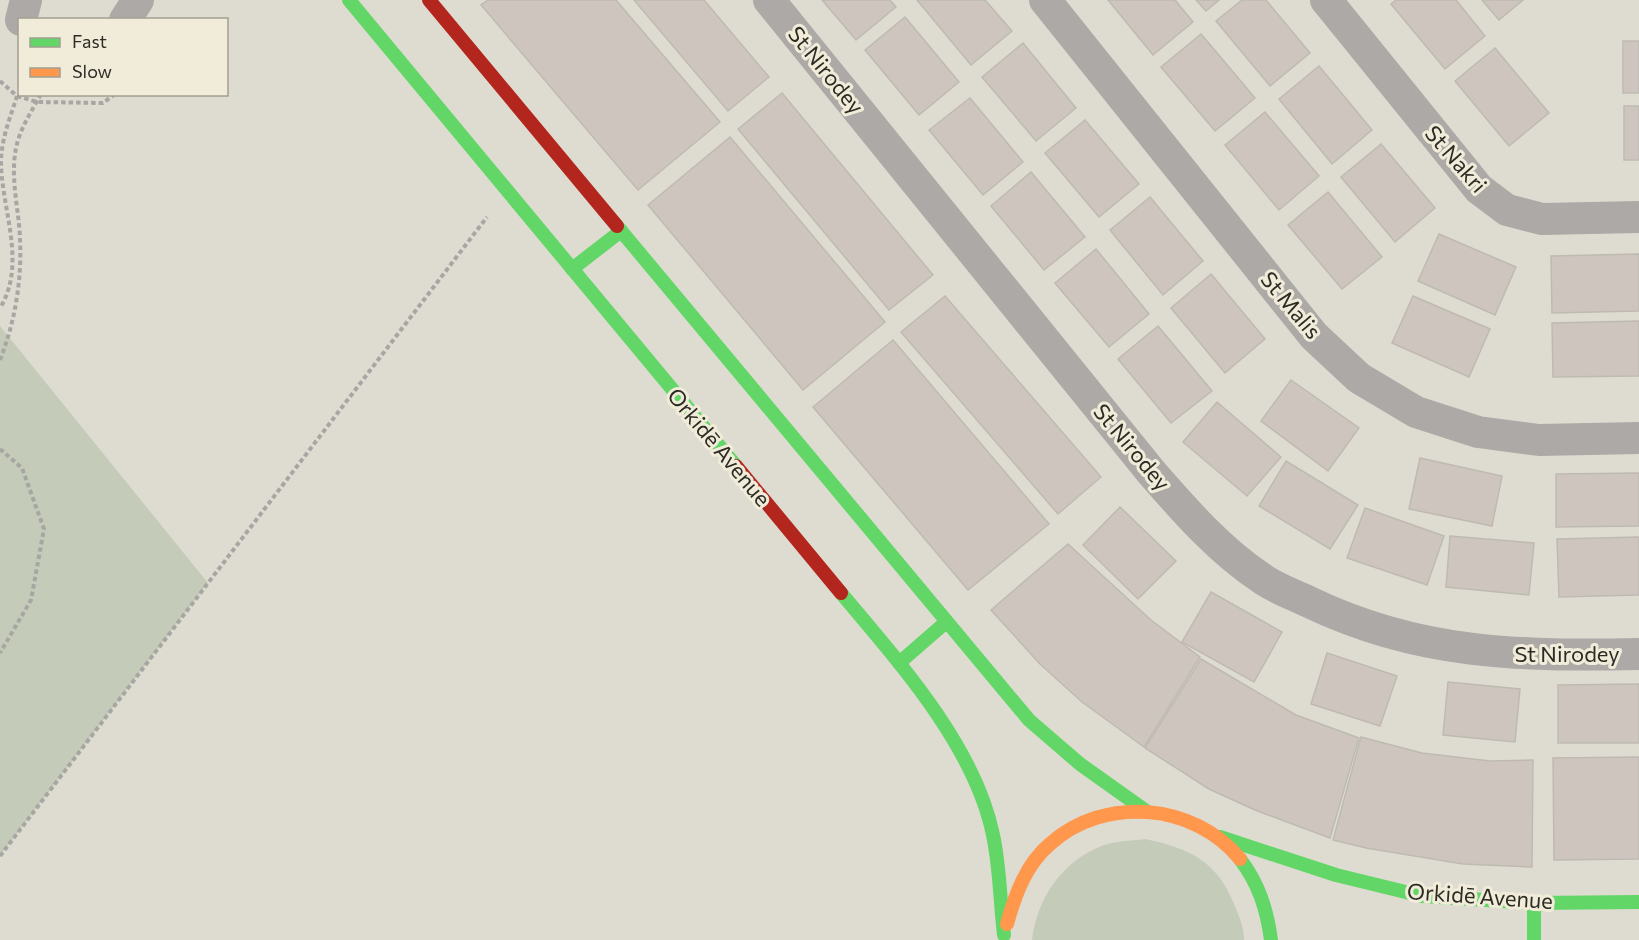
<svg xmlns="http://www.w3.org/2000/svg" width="1639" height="940" font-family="Commissioner,sans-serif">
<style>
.green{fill:#c4ccb9}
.building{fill:#cec5be;stroke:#bebab3;stroke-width:1.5}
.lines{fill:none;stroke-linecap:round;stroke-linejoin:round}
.path{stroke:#a8a6a2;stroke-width:4;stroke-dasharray:4.5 3;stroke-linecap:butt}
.street{stroke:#aca9a6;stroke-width:32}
.fast{stroke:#63d668;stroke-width:14}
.slow{stroke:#ff974d;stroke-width:14}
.jam{stroke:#b3261e;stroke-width:14}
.labels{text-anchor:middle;stroke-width:6;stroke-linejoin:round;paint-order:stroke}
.street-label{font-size:22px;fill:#2c2b24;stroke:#f1ecd9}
</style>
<rect width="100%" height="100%" fill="#dedcd1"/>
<g class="green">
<path d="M0 326 208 583 0 856Z"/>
<path d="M1145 839C1189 848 1217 861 1234 904 1239 916 1244 927 1244 940H1032C1037 899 1061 863 1099 847 1112 841 1131 841 1145 839Z"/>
</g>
<g class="building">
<path d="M488 0H616L720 122 638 190 481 5Z"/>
<path d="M634 0H704L769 77 728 111Z"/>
<path d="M822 0H890L896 7 856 40Z"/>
<path d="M917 0H985L1012 31 971 65Z"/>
<path d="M1108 0H1175L1193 22 1153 55Z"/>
<path d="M1196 0H1219L1206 11Z"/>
<path d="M1242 0H1266L1310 53 1270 86 1216 21Z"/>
<path d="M1396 0H1456L1485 36 1445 69 1391 4Z"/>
<path d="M1482 0H1523L1499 20Z"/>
<path d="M905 17 959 82 919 115 865 50Z"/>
<path d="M1201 34 1255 98 1215 131 1161 67Z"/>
<rect x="1623" y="41" width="16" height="52"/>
<path d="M1023 43 1076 108 1036 141 982 77Z"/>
<path d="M1495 48 1549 113 1509 146 1455 81Z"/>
<path d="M1319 66 1372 130 1332 164 1279 99Z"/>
<path d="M782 93 933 275 889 310 738 129Z"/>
<path d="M970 98 1023 162 983 195 929 130Z"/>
<rect x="1624" y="106" width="15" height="54"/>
<path d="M1265 112 1319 176 1279 210 1225 145Z"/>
<path d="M1085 120 1139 184 1099 217 1045 153Z"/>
<path d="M730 137 885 322 803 390 648 205Z"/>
<path d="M1381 144 1435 208 1395 242 1341 177Z"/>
<path d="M1031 172 1085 237 1044 270 991 206Z"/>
<path d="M1328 192 1382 257 1342 289 1288 225Z"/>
<path d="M1150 197 1203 261 1163 295 1110 230Z"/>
<path d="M1439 234 1516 267 1495 315 1418 281Z"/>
<path d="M1096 249 1149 314 1109 347 1055 283Z"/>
<path d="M1639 254V311L1552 313 1551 256Z"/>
<path d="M1211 274 1265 339 1225 373 1171 308Z"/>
<path d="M945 296 1101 477 1058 514 901 332Z"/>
<path d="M1413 296 1490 329 1469 377 1392 343Z"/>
<path d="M1639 321V376L1553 377 1552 323Z"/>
<path d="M1158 326 1212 391 1171 423 1118 359Z"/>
<path d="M893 340 1049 524 968 590 813 407Z"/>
<path d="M1291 380 1359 428 1328 471 1261 421Z"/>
<path d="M1217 402 1281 457 1247 496 1183 442Z"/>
<path d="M1420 458 1502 476 1492 526 1409 509Z"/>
<path d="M1286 461 1358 505 1330 549 1259 506Z"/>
<path d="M1639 473V526L1556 527V474Z"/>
<path d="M1120 507 1176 561 1138 599 1083 545Z"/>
<path d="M1365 508 1444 536 1427 585 1347 558Z"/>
<path d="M1450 536 1534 543 1529 595 1446 587Z"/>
<path d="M1639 537V595L1559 597 1557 539Z"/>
<path d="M1068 544 1151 620 1200 657 1144 747 1082 702 1040 664 991 610Z"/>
<path d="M1211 592 1282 632 1254 682 1182 642Z"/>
<path d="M1327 653 1397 676 1380 726 1311 704Z"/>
<path d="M1201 659 1296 715 1359 738 1330 838 1255 810 1209 789 1145 748Z"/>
<path d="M1448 682 1520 689 1515 742 1443 735Z"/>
<path d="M1639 684V743H1558V685Z"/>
<path d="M1361 737 1422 753 1490 761 1533 760 1532 867 1463 864 1366 848 1333 840Z"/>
<path d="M1639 757V859L1554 860 1553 758Z"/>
</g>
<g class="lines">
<g class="path">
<path d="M0 81 17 96C10 118 1 140 1 163 2 211 27 264 0 308"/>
<path d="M17 96 37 102 103 103 115 94"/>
<path d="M0 360C15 322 22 280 20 239 19 208 9 176 17 144 21 127 33 109 41 94"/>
<path d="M0 449 22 468 44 529 31 600 0 653"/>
<path d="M0 856 487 217"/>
</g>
<g class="street">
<path d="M769 0 1152 473C1186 512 1220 551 1264 580 1278 589 1294 595 1309 602 1419 655 1520 656 1639 654"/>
<path d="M1045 0 1314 336 1359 378 1416 412 1478 432 1539 440 1639 438"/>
<path d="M1326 0 1479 189 1507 210 1542 219 1639 217"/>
<path d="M21 20 26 0"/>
<path d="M125 20 138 0"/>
</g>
<g class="fast">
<path d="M349 0 736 466"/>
<path d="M617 226 1029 720 1080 764 1146 811"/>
<path d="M572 269 621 231"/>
<path d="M841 593C898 661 975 746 993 835 1000 867 1000 902 1004 935"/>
<path d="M899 663 945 623"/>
<path d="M1220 837 1336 875 1422 896 1534 903 1639 902"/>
<path d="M1240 859C1259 884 1267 910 1271 940"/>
<path d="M1534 903V940"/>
</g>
<path class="slow" d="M1007 924C1015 895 1026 864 1050 844 1104 795 1195 803 1240 859"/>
<g class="jam">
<path d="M429 0 617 226"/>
<path d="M736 466 841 593"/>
</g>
</g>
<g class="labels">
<g class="street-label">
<text transform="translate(826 70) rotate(51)" y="8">St Nirodey</text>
<text transform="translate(1456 159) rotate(49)" y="8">St Nakri</text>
<text transform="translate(1291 305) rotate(50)" y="8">St Malis</text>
<text transform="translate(719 447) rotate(50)" y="8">Orkidē Avenue</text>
<text transform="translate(1132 447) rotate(50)" y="8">St Nirodey</text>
<text x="1567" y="662">St Nirodey</text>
<text transform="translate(1480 896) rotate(4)" y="8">Orkidē Avenue</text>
</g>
</g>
<rect x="18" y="18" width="210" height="78" fill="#f1ecd9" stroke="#a29f91" stroke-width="1.5"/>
<rect x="30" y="38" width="30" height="9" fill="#63d668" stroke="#a29f91" stroke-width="1.5"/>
<text x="72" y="48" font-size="18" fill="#2c2b24">Fast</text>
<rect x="30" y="68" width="30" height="9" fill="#ff974d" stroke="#a29f91" stroke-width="1.5"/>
<text x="72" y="78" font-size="18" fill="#2c2b24">Slow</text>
</svg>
